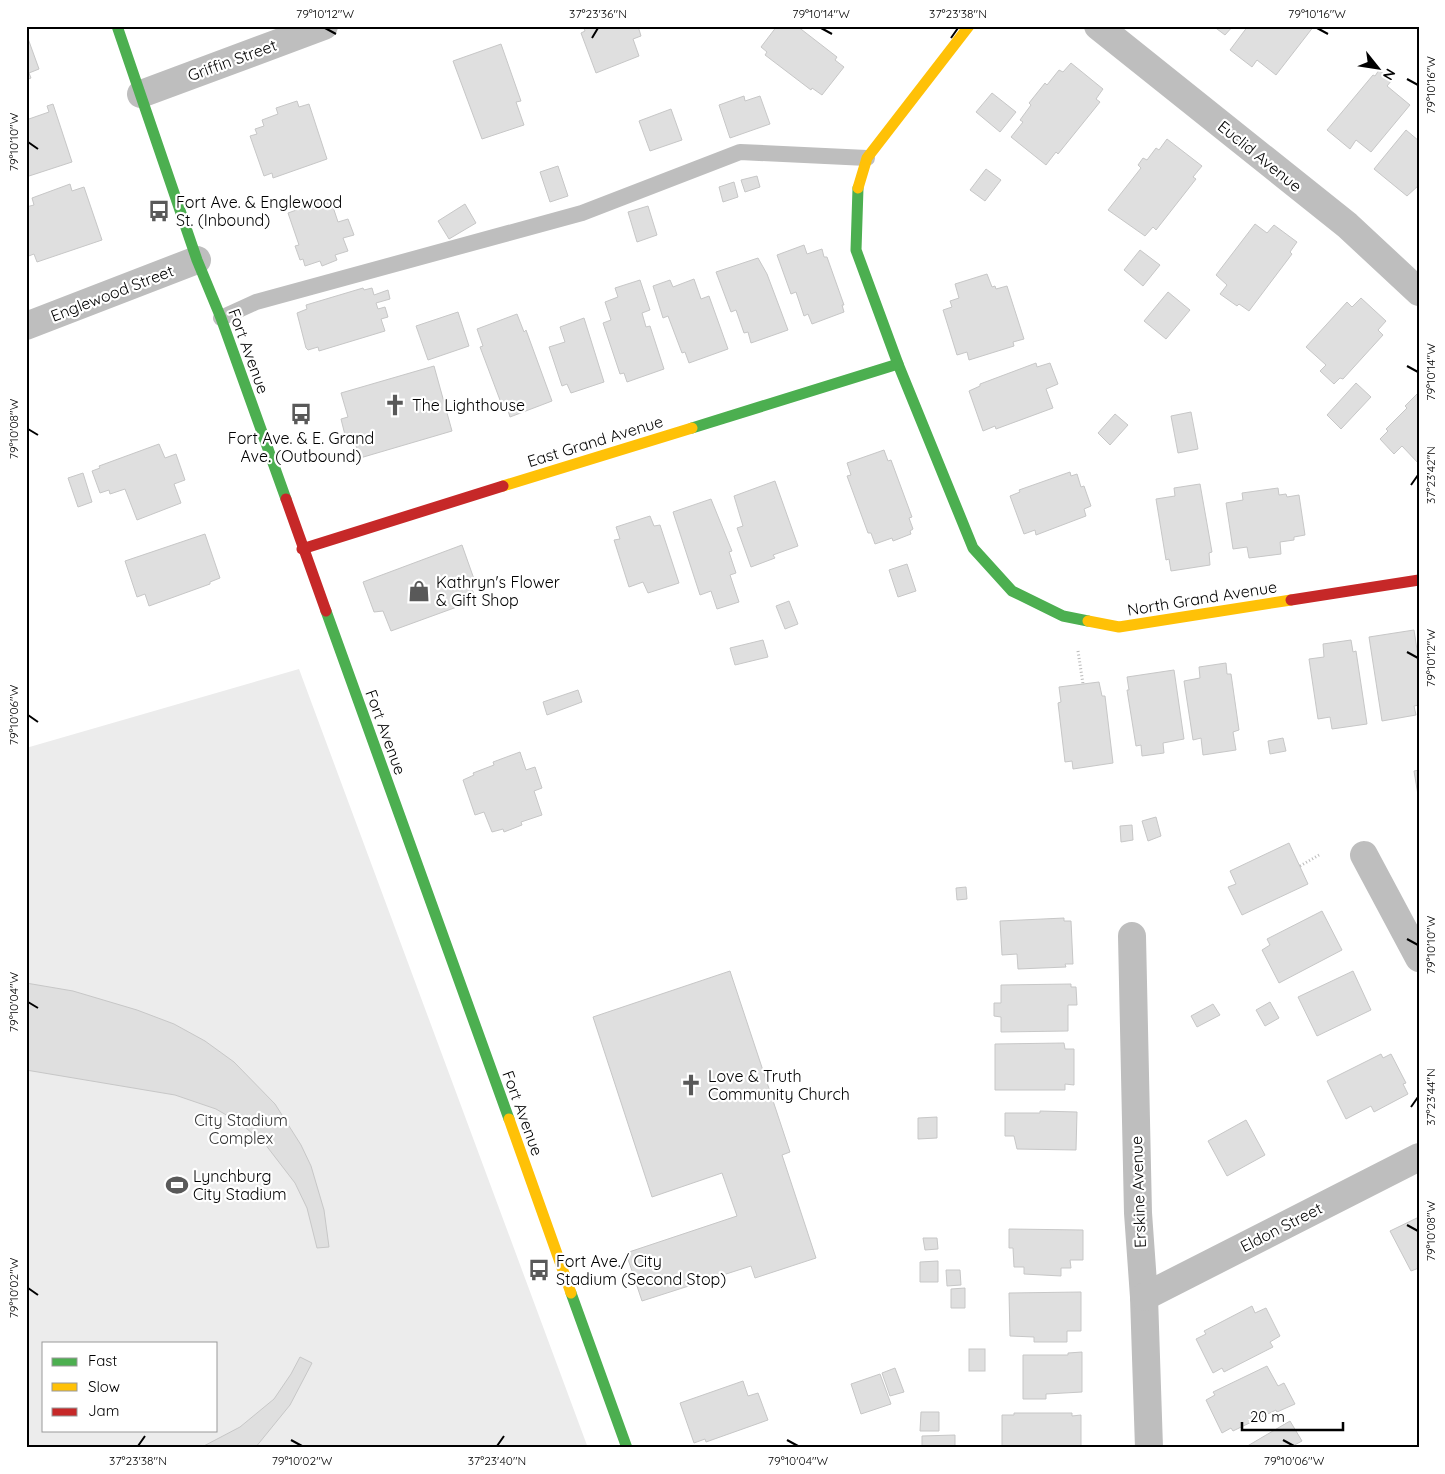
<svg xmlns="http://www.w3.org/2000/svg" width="1445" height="1474" font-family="Quicksand,sans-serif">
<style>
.green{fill:#ececec;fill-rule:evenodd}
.building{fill:#dfdfdf;stroke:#c7c7c7}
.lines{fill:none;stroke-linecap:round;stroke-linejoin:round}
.path{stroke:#b9b9b9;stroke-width:3;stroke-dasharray:1 2.5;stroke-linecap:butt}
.lane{stroke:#bebebe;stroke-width:16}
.street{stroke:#bebebe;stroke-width:28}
.fast{stroke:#4caf50;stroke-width:11}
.slow{stroke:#ffc107;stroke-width:11}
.jam{stroke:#c62828;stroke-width:11}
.ticks{fill:none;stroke:#000;stroke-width:2}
.labels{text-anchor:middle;stroke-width:4.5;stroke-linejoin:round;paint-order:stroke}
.street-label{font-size:16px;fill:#000;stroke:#fff}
.poi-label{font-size:16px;fill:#000;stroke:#fff;text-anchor:start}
.park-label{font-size:16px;fill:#333;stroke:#fff}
.neatline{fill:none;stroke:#000;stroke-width:2}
.ticks-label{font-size:12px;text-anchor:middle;fill:#000}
</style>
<rect width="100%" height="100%" fill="#fff"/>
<path class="green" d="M299 669 588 1448H26V748ZM44 1343H216V1430H44Z"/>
<g class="building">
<path d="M583 26H638L641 36 633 39 639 56 596 73 581 33 585 31Z"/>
<path d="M777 26H797L837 57 835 60 844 67 822 95 812 88 811 90 765 55 767 52 761 47Z"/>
<path d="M1213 26H1233L1225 35Z"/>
<path d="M1248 26H1314L1276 75 1257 60 1252 67 1230 50Z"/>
<path d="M26 33 39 69 29 73 31 78 26 80Z"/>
<path d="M501 44 521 101 516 102 524 125 482 139 453 61Z"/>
<path d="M1071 63 1103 89 1096 99 1100 102 1058 154 1056 152 1046 165 1011 137 1023 122 1020 120 1031 105 1029 103 1045 83 1047 85 1059 70 1063 72Z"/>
<path d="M1379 70 1392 80 1387 86 1410 105 1371 152 1356 140 1350 149 1327 130 1373 75 1375 76Z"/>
<path d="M992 93 1016 112 1000 132 976 112Z"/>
<path d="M744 96 745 101 760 96 770 124 730 138 719 105Z"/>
<path d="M297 101 299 107 309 104 327 159 273 178 272 173 264 176 250 136 257 134 255 129 264 126 262 120 278 114 276 108Z"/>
<path d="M53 104 72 162 26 177V120L49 112 47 106Z"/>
<path d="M671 109 682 140 650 151 639 121Z"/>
<path d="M1406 130 1419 141V185L1407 196 1374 169Z"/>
<path d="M1167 139 1202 166 1193 177 1196 179 1156 230 1153 227 1145 236 1108 210 1141 168 1138 165 1143 158 1147 160 1156 148 1159 150Z"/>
<path d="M558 166 568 196 550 202 540 172Z"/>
<path d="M986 169 1001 180 985 201 970 190Z"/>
<path d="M757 176 760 187 745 192 741 180Z"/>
<path d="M734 182 738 197 723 202 719 187Z"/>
<path d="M70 184 72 191 84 187 102 240 37 262 34 254 26 257 28 232 26 207 34 205 32 198Z"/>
<path d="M330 198 338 222 348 219 354 235 343 238 348 251 335 255 337 260 322 266 320 261 305 266 303 259 300 260 295 246 299 245 288 213Z"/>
<path d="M465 204 476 223 449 239 438 221Z"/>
<path d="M648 206 657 235 637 242 628 212Z"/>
<path d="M1255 224 1267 233 1274 225 1297 242 1290 252 1292 254 1249 311 1239 304 1237 306 1220 294 1227 285 1216 275Z"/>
<path d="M804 245 807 254 822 249 824 257H827L844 305H842L844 312 812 324 808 314 804 316 796 292 791 294 777 255Z"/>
<path d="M1140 250 1160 265 1143 286 1124 270Z"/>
<path d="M758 258 767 274 788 330 751 343 748 332 744 333 736 310 731 312 716 272Z"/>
<path d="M987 274 992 287 995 286 996 289 1007 286 1024 339 1013 342 1014 346 969 360 967 352 957 355 943 310 952 307 950 301 959 298 955 284Z"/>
<path d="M694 279 701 299 709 296 728 349 689 363 685 352 682 353 668 316 663 318 653 286 670 280 673 287Z"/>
<path d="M640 280 650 310 642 313 646 327 650 326 664 369 627 382 624 373 620 374 603 323 611 320 605 302 618 297 615 288Z"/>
<path d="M363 288 364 290 372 288 374 295 388 290 390 299 376 303 378 309 385 307 388 317 381 319 385 331 319 351 318 347 308 350 306 348 297 313 307 309 306 305Z"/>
<path d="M1168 292 1190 310 1166 339 1144 321Z"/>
<path d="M1361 298 1386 321 1378 330 1383 335 1343 379 1340 378 1334 384 1320 371 1326 365 1306 347 1347 302 1352 307Z"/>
<path d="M458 312 469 346 428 360 416 326Z"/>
<path d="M517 314 524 332 526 330 552 401 510 417 507 407 503 408 480 347 483 346 477 329Z"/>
<path d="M584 318 604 382 571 393 567 384 562 386 549 347 565 342 560 327Z"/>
<path d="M1036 363 1037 367 1050 363 1058 384 1046 389 1053 408 996 429 995 426 983 431 969 391 980 386V384Z"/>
<path d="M434 366 452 431 360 458 352 433 345 435 341 419 348 417 341 393Z"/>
<path d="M1356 383 1371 397 1341 429 1327 415Z"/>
<path d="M1419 392V464L1402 446 1394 454 1380 439 1388 431 1386 429 1407 408 1405 406Z"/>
<path d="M1191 412 1198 449 1178 453 1171 416Z"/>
<path d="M1115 414 1128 425 1110 445 1098 433Z"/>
<path d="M159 444 165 458 176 454 185 480 174 484 181 503 137 520 125 489 110 494 109 490 100 493 92 471 100 468 99 466Z"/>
<path d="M884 450 888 461 891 460 912 517 909 518 913 529 910 531 911 534 893 541 892 538 875 544 871 533H868L847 476 851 475 847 463Z"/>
<path d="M1070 472 1071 476 1077 474 1081 487 1084 486 1091 506 1084 509 1086 516 1036 535 1035 530 1024 534 1010 496 1020 492 1019 490Z"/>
<path d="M83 473 92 502 78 507 68 478Z"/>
<path d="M775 481 798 546 773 555 775 558 751 567 737 528 743 526 734 496Z"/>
<path d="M1200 484 1212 552 1209 553 1210 565 1171 571 1169 559 1166 560 1156 499 1175 496 1174 488Z"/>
<path d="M1278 488 1279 495 1286 494 1287 497 1299 495 1305 535 1294 537V540L1280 542 1281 554 1249 558 1247 547 1233 549 1226 503 1243 500 1242 493Z"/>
<path d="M711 499 732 551 729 552 736 573 730 575 739 602 717 609 711 591 700 595 673 512Z"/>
<path d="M650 516 654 526 660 525 679 583 648 593 643 582 629 587 614 540 620 539 616 527Z"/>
<path d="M205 534 220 578 210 582V584L149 606 145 594 137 597 125 561Z"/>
<path d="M462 545 474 579 469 581 476 600 391 631 383 611 374 612 363 582Z"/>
<path d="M907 564 916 591 898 597 889 570Z"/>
<path d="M789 601 798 624 785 629 776 606Z"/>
<path d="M1414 630 1419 663V705L1414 706 1416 715 1382 721 1369 637Z"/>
<path d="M763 640 768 657 735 665 730 648Z"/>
<path d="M1351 640 1353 652 1356 651 1367 724 1332 729 1330 717 1318 719 1309 659 1324 657 1323 644Z"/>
<path d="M1226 663 1227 674H1231L1239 730 1233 732 1236 750 1203 755 1201 738 1193 740 1184 681 1200 678 1199 667Z"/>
<path d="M1174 670 1184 739 1163 743 1164 753 1142 756 1141 745 1136 746 1127 690H1129L1127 677Z"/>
<path d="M1099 682 1102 696H1105L1113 763 1073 769 1072 761 1065 762 1058 703 1061 702 1059 687Z"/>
<path d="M578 690 582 702 547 715 543 702Z"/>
<path d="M1283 738 1286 751 1270 754 1268 741Z"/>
<path d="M520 752 526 770 535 767 542 788 534 791 542 815 521 822 522 825 504 832 503 829 492 832 484 812 475 815 463 780 474 775 473 773 494 765 493 762Z"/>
<path d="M1419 770V801L1414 771Z"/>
<path d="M1156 817 1161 836 1148 841 1142 821Z"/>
<path d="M1132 825 1133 840 1121 842 1120 826Z"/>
<path d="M1289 843 1308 884 1242 915 1228 887 1236 884 1230 871Z"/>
<path d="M966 887 967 899 957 900 956 888Z"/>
<path d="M1322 911 1342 950 1279 983 1262 950 1270 945 1267 939Z"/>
<path d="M1064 918V921H1071L1073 964H1065L1066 967 1018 969 1017 954 1002 955 1000 921Z"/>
<path d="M730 971 790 1152 782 1155 816 1258 755 1278 751 1266 642 1301 626 1253 737 1216 722 1173 652 1197 593 1017Z"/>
<path d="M1353 971 1371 1010 1317 1036 1298 997Z"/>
<path d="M26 983 73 991 137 1010 174 1024 205 1041 234 1062 275 1104 301 1145 311 1166 324 1210 329 1247 317 1248 307 1208 295 1183 265 1144 240 1123 216 1109 175 1095 26 1070Z"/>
<path d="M1071 984V987H1076L1077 1005H1068V1031L1001 1032V1017L994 1016V1003H1001V985Z"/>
<path d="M1270 1002 1279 1018 1265 1026 1256 1010Z"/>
<path d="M1213 1004 1220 1015 1197 1027 1191 1016Z"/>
<path d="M1064 1043 1065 1049H1074V1085L1065 1084V1090H995V1044Z"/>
<path d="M1381 1054 1383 1058 1391 1054 1406 1083 1403 1084 1408 1094 1374 1112 1371 1106 1346 1119 1327 1081Z"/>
<path d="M1040 1111 1077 1112 1076 1150 1017 1149 1014 1136H1005V1113H1040Z"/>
<path d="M937 1117V1138L918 1139V1118Z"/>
<path d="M1246 1120 1265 1155 1227 1176 1208 1141Z"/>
<path d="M1419 1217V1268L1411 1271 1390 1231Z"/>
<path d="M1009 1229 1083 1230V1260H1070L1071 1268H1061V1276L1024 1274V1267H1014L1013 1248H1009Z"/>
<path d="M923 1238H937L938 1249 925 1250Z"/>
<path d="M938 1261V1282H920V1262Z"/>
<path d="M946 1270H960L961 1285 947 1286Z"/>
<path d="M965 1288V1308H951V1289Z"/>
<path d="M1081 1292V1331H1067V1342H1034V1337L1010 1336 1009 1293Z"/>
<path d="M1252 1306 1255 1313 1266 1308 1280 1336 1270 1342 1273 1347 1224 1372 1222 1368 1213 1373 1196 1339 1206 1334 1204 1331Z"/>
<rect x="969" y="1349" width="16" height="22"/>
<path d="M1082 1352V1392L1046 1394V1399H1023V1355H1068V1353Z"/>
<path d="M300 1357 312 1363 290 1405 255 1448H200L240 1427 274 1399 291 1374Z"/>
<path d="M1267 1366 1278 1386 1284 1383 1295 1404 1277 1412 1276 1410 1233 1431 1231 1428 1222 1433 1206 1400 1215 1395 1213 1392Z"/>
<path d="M895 1368 904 1392 890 1396 882 1373Z"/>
<path d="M880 1374 891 1404 861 1414 851 1384Z"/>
<path d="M743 1381 748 1396 758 1393 768 1420 706 1442 705 1439 694 1443 680 1403Z"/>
<path d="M921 1412H939V1431H920Z"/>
<path d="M1014 1413H1072V1416L1081 1415V1448H1002V1415H1014Z"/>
<path d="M1290 1421 1302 1441 1289 1448H1244Z"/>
<path d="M955 1435V1448H922V1436Z"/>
<path d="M26 1445 44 1448H26Z"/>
</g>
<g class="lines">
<g class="path">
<path d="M1078 651 1083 684"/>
<path d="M1300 866 1319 855"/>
</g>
<path class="lane" d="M221 318 256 302 582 213 740 152 867 158"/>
<g class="street">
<path d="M1098 26 1347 225 1419 292"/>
<path d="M141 94 324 26"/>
<path d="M26 326 197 260"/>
<path d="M1364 855 1419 958"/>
<path d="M1132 936 1138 1213 1144 1297 1149 1448"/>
<path d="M1144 1297 1419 1157"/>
</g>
<g class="fast">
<path d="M117 26 197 260 221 318 286 499"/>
<path d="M858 188 856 250 898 364 973 548 1012 591 1063 616 1088 621"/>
<path d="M692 428 898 364"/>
<path d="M326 611 509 1119"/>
<path d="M571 1293 627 1448"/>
</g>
<g class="slow">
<path d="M858 188 867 158 969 26"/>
<path d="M503 486 692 428"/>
<path d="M1088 621 1119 627 1291 600"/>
<path d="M509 1119 571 1293"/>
</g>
<g class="jam">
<path d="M286 499 326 611"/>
<path d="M302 549 503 486"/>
<path d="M1291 600 1419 580"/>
</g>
</g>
<path class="ticks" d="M325 28 336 34M821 28 832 34M1317 28 1328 34M592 38 598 28M951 38 958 28M1407 79 1418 85M28 142 38 149M1407 366 1418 372M28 429 38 435M1411 485 1418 475M1407 652 1418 658M28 715 38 722M1407 939 1418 945M28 1002 38 1008M1411 1107 1418 1097M1407 1225 1418 1231M28 1288 38 1295M291 1440 302 1446M787 1440 798 1446M1283 1440 1294 1446M138 1446 145 1436M497 1446 504 1436"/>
<defs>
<g id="bus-bare" transform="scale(1.725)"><path d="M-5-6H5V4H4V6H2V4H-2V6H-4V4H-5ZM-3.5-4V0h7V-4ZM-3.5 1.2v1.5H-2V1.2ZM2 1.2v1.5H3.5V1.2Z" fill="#595959" stroke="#fff" stroke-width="2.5" paint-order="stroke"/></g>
<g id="church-bare" transform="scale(1.725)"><path d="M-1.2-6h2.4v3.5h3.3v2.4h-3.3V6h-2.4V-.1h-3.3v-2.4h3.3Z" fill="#595959" stroke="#fff" stroke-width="2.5" paint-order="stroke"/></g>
<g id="shop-bare" transform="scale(1.725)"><path d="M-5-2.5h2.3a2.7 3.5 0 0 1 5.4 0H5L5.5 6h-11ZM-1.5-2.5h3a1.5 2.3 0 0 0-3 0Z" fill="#595959" stroke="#fff" stroke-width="2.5" paint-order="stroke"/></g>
<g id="stadium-bare" transform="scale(1.725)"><path d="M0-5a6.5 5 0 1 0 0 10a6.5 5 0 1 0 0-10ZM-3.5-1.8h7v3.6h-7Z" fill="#595959" stroke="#fff" stroke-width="2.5" paint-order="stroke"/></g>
</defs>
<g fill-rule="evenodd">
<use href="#bus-bare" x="159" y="211"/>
<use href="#church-bare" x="395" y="405"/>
<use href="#bus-bare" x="301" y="414"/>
<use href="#shop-bare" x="419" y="591"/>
<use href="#church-bare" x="691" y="1085"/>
<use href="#stadium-bare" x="177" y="1185"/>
<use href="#bus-bare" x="539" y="1270"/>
</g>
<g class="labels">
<g class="street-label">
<text transform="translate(232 60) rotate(-20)" y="6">Griffin Street</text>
<text transform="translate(1260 156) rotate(39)" y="6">Euclid Avenue</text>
<text transform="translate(112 293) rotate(-21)" y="6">Englewood Street</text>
<text transform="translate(249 351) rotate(70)" y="6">Fort Avenue</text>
<text transform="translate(595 441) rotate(-17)" y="6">East Grand Avenue</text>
<text transform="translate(1202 598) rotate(-9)" y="6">North Grand Avenue</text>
<text transform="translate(386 732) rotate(70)" y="6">Fort Avenue</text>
<text transform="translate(523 1113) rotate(70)" y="6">Fort Avenue</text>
<text transform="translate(1138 1192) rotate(-92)" y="6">Erskine Avenue</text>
<text transform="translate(1281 1227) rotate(-27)" y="6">Eldon Street</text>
</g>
<g class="poi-label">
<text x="176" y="208">Fort Ave. &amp; Englewood<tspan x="176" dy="18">St. (Inbound)</tspan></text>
<text x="412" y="411">The Lighthouse</text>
<text x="301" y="444" text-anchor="middle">Fort Ave. &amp; E. Grand<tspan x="301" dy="18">Ave. (Outbound)</tspan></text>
<text x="436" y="588">Kathryn's Flower<tspan x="436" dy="18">&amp; Gift Shop</tspan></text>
<text x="708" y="1082">Love &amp; Truth<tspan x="708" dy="18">Community Church</tspan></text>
<text x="193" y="1182">Lynchburg<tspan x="193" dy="18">City Stadium</tspan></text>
<text x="556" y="1267">Fort Ave./ City<tspan x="556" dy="18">Stadium (Second Stop)</tspan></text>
</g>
<g class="park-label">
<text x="241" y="1126">City Stadium<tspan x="241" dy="18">Complex</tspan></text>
</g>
</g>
<rect width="1445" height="1474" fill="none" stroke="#ffffff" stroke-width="55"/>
<rect x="42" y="1342" width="175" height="90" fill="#ffffff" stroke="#999999"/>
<rect x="52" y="1358" width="25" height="8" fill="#4caf50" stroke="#999999"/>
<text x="88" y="1366" font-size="15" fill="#000000">Fast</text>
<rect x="52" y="1383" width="25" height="8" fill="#ffc107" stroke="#999999"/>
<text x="88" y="1392" font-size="15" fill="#000000">Slow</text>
<rect x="52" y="1408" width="25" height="8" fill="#c62828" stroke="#999999"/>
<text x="88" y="1416" font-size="15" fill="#000000">Jam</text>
<g transform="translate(1378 68) rotate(120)" stroke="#ffffff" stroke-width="4" paint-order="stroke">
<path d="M0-4L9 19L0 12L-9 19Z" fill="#000000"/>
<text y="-8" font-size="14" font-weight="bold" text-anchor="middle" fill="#000000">N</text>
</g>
<path d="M1242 1422v8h101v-8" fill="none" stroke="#000000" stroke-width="2.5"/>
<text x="1250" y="1422" font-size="15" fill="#000000" stroke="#ffffff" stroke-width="4" paint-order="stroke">20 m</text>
<rect x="28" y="28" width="1390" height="1418" class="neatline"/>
<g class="ticks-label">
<text x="325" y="18">79°10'12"W</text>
<text x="598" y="18">37°23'36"N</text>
<text x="821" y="18">79°10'14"W</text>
<text x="958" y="18">37°23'38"N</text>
<text x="1317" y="18">79°10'16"W</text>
<text transform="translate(1431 85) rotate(-90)" y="4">79°10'16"W</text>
<text transform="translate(14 142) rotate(-90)" y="4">79°10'10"W</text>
<text transform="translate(1431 372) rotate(-90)" y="4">79°10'14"W</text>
<text transform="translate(14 429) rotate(-90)" y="4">79°10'08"W</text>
<text transform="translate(1431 475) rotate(-90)" y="4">37°23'42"N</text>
<text transform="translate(1431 658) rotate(-90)" y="4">79°10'12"W</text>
<text transform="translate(14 715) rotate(-90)" y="4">79°10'06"W</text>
<text transform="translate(1431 945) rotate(-90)" y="4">79°10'10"W</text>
<text transform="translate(14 1002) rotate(-90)" y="4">79°10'04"W</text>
<text transform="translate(1431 1097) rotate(-90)" y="4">37°23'44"N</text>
<text transform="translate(1431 1231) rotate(-90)" y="4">79°10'08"W</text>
<text transform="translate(14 1288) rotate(-90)" y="4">79°10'02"W</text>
<text x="138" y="1465">37°23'38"N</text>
<text x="302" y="1465">79°10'02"W</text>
<text x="497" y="1465">37°23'40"N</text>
<text x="798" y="1465">79°10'04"W</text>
<text x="1294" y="1465">79°10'06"W</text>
</g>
</svg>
